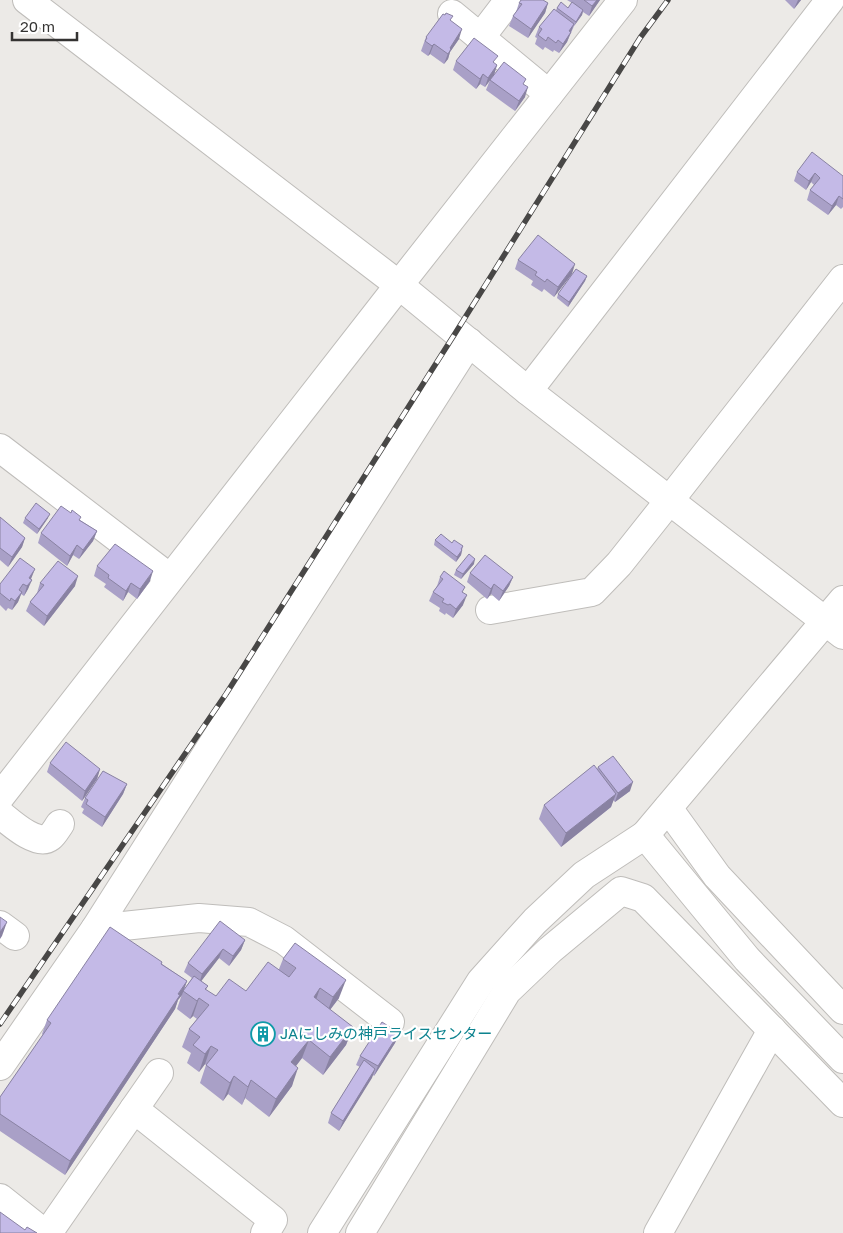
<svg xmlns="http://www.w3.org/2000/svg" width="843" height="1233" font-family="'Golos Text','Noto Sans JP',sans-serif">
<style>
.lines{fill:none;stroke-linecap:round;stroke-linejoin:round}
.minor-casing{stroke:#bfbdba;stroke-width:30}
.minor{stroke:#fff;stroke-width:28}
.rail-casing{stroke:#484746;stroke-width:5.5}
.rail{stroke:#fff;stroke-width:4;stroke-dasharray:11;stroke-linecap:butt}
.wall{fill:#a9a0c7}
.shaded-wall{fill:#8982a2}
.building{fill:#c4bae7;stroke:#8982a2}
.labels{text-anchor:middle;stroke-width:4.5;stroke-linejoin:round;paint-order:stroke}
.culture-label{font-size:15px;fill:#0d838f;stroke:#fff;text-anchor:start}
</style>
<rect width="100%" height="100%" fill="#eceae7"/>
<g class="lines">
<g class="minor-casing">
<g id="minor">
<path d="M27 0 399 285 528 391 843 635"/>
<path d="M452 14 549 94"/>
<path d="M480 38 509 0"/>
<path d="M528 391 830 0"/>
<path d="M0 448 170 578"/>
<path d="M490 610 592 592 619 564 669 501 843 279"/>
<path d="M0 797 399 285 623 0"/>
<path d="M668 808 717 876 843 1010"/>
<path d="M0 814C10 822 37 847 50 837 54 834 57 828 60 824"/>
<path d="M645 835 843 600"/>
<path d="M0 925 15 936"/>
<path d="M390 1022 284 940 249 922 199 918 95 929 469 342"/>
<path d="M0 1066 95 929"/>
<path d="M134 1109 159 1073"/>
<path d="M0 1198 44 1233"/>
<path d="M48 1233 134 1109 273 1220 265 1233"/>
<path d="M322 1233 481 981 535 921 584 875 645 835 747 959 843 1059"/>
<path d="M360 1233 507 991 550 950 621 891 643 898 843 1103"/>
<path d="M658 1233 772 1030"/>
</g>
</g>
<use href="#minor" class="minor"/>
<g class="rail-casing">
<path id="rail" d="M0 1024 226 694 456 332 640 38 668 0"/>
</g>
<use href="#rail" class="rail"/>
</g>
<g class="wall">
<path d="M567 0H600L589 16 583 12 582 15 574 26 567 42 559 53 554 50 553 52 545 47 543 50 535 44 537 38 535 37 539 27 556 10 557 8H568L572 3Z"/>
<path d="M785 0H801L794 9Z"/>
<path d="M519 3H548L545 13 528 38 509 26 513 16 516 12Z"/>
<path d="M451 21 459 39 450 52 448 59 444 64 430 54 428 56 421 51 426 37Z"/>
<path d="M456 61 495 64 497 65 494 75 485 87 480 84 476 89 453 70Z"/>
<path d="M490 80 524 85 525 97 515 111 486 90Z"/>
<path d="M797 172 843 176V207L841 209 836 205 828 215 807 200 810 190 814 185 811 182 806 190 794 181Z"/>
<path d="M518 260 572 274 554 297 544 289 542 292 531 285 533 281 515 269Z"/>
<path d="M587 276 585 281 568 307 557 298 558 294Z"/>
<path d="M0 517 25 538 22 547 8 567 0 560Z"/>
<path d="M25 518H48L37 534 23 523Z"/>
<path d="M80 520 97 531 93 541 79 559 73 555 67 566 38 543 41 533Z"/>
<path d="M435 540 452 543 463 546 461 555 456 562 434 545Z"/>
<path d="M474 564 461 579 454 575 456 570Z"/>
<path d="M97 566 150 581 137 599 128 592 123 601 104 587 106 584 94 576Z"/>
<path d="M470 573 513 577 509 586 499 601 491 594 487 599 467 582Z"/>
<path d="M440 577 463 592V605L453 618 446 613 445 615 439 611 440 608 429 601 433 592 437 586Z"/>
<path d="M31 579 28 589 24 596 21 594 18 602 12 610 8 608 6 611 0 605V584Z"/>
<path d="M40 583 75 586 44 626 26 611 30 602 37 593Z"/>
<path d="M50 763 100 769 97 779 82 801 47 772Z"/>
<path d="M598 767 630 791 615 802 613 800 611 807 561 847 539 819 544 805 597 769Z"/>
<path d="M127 784 123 794 102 827 82 813 84 809 81 807 85 798Z"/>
<path d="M245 940 241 950 229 966 219 958 201 981 208 986 206 990 216 996 246 991 279 969 283 959 339 998 330 1010 353 1027 346 1045 323 1075 302 1058 296 1066 292 1086 269 1117 245 1098 242 1105 228 1094 223 1101 200 1083 206 1065 205 1064 199 1072 187 1063 191 1053 182 1047 189 1029 197 1019 193 1016 190 1019 177 1009 183 991 192 978 184 972 188 963Z"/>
<path d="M162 962V964L187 981 182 995 178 1000 175 1009 65 1175 0 1131V1097L43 1035 42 1034 47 1020Z"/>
<path d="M399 1033 395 1043 374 1076 373 1075 339 1131 328 1123 331 1113 360 1067 356 1065 360 1056Z"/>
</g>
<g class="shaded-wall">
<path d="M597 0H600L589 16 592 6Z"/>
<path d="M798 0H801L794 9Z"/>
<path d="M548 3 545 13 528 38 531 29Z"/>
<path d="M583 10 582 15 574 26 576 22Z"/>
<path d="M574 24 567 42 559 53 563 44 569 31Z"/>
<path d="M462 29 459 39 450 52 448 59 444 64 450 48Z"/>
<path d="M434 44 430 54 428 56 432 46Z"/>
<path d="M497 65 494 75 485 87 488 78Z"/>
<path d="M483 74 480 84 476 89 480 79Z"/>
<path d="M528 87 525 97 515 111 519 101Z"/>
<path d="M815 173 811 182 806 190 809 181Z"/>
<path d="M839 196 836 205 828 215 832 206Z"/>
<path d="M575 264 572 274 554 297 558 287Z"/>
<path d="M587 276 585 281 568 307 569 302Z"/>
<path d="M50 514 48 518 37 534 39 529Z"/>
<path d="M97 531 93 541 79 559 83 550Z"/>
<path d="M25 538 22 547 8 567 12 557Z"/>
<path d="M77 545 73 555 67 566 70 556Z"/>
<path d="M462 550 461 555 456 562 457 557Z"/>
<path d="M475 559 474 564 461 579 463 574Z"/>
<path d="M35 569 31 579 25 587 29 578Z"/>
<path d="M153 571 150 581 137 599 140 589Z"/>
<path d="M78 576 75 586 44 626 47 616Z"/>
<path d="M513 577 509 586 499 601 503 591Z"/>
<path d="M32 580 28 589 24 596 27 586Z"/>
<path d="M131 583 128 592 123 601 126 591Z"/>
<path d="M494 584 491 594 487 599 491 589Z"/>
<path d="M22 592 18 602 12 610 15 601Z"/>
<path d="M467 595 463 605 453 618 456 609Z"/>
<path d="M100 769 97 779 82 801 85 791Z"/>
<path d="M633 782 630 791 615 802 618 793Z"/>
<path d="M127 784 123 794 102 827 105 817Z"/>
<path d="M616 794 611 807 561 847 566 833Z"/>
<path d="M7 922 2 936 0 939V932Z"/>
<path d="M245 940 241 950 229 966 233 956Z"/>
<path d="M223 949 219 958 199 984 202 974Z"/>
<path d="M346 980 339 998 326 1015 333 997Z"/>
<path d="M187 981 182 995 178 1000 175 1009 65 1175 70 1161Z"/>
<path d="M320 988 314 1006V997Z"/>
<path d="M199 998 193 1016 190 1019 197 1001Z"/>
<path d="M353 1027 346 1045 323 1075 330 1057Z"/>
<path d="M399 1033 395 1043 374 1076 378 1066Z"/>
<path d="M309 1040 302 1058 285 1080 291 1062Z"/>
<path d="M211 1046 205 1064 199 1072 205 1054Z"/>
<path d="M298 1068 292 1086 269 1117 276 1099Z"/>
<path d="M375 1069 372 1078 339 1131 343 1121Z"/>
<path d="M234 1076 228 1094 223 1101 230 1083Z"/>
<path d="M251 1080 245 1098 242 1105 248 1087Z"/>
</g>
<g class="building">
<path d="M521 0H543L548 3 531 29 513 16 522 4 519 3Z"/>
<path d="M584 0H597L592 6Z"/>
<path d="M561 2 568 8 572 2 583 10 576 22 557 8Z"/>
<path d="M554 9 574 24 569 31 571 32 563 44 558 40 556 43 548 37 546 41 538 35 542 29 539 27Z"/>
<path d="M446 13 453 16 450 20 462 29 450 48 451 49 448 54 434 44 432 46 425 41 427 38 426 37 443 14 445 15Z"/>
<path d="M474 38 498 56 493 62 497 65 488 78 483 74 480 79 456 61Z"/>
<path d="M504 62 526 79 523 84 528 87 519 101 490 80Z"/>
<path d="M812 152 843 176V199L839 196 832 206 810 190 820 178 815 173 809 181 797 172Z"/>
<path d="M538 235 575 264 558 287 547 279 545 282 535 275 537 272 518 260Z"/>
<path d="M576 269 587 276 569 302 558 294Z"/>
<path d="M36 503 50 514 39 529 25 518Z"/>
<path d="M61 506 71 513 72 510 81 517 79 520 97 531 83 550 77 545 70 556 41 533Z"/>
<path d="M0 517 25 538 12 557 0 548Z"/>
<path d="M441 534 452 543 454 540 463 546 461 549 462 550 457 557 435 540Z"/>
<path d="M115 544 153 571 140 589 131 583 126 591 108 578 109 575 97 566Z"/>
<path d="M469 554 475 559 463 574 456 570Z"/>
<path d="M485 555 513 577 503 591 494 584 491 589 470 573Z"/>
<path d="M20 558 35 569 29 578 32 580 27 586 23 584 19 590 22 592 15 601 11 598 10 601 0 593V584Z"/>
<path d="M58 561 78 576 47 616 30 602 44 585 40 583Z"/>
<path d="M444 571 465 587 462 592 467 595 456 609 450 604 448 605 442 602 444 599 433 592 443 579 440 577Z"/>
<path d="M66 742 100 769 85 791 50 763Z"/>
<path d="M613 756 633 782 618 793 598 767Z"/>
<path d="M594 765 616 794 566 833 544 805Z"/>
<path d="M103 771 127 784 105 817 86 804 88 800 85 798Z"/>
<path d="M0 917 7 922 0 932Z"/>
<path d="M220 921 245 940 233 956 223 949 202 974 188 963Z"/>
<path d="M110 927 162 962 161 964 187 981 178 994 180 995 70 1161 0 1114V1097L51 1023 47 1020Z"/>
<path d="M295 943 346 980 333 997 320 988 314 997 353 1027 330 1057 309 1040 291 1062 298 1068 276 1099 251 1080 248 1087 234 1076 230 1083 206 1065 218 1050 211 1046 205 1054 193 1045 200 1037 189 1029 209 1005 199 998 197 1001 183 991 194 976 208 986 205 989 216 996 229 979 246 991 268 962 289 977 296 968 283 959Z"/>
<path d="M382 1022 399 1033 378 1066 360 1056Z"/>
<path d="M364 1060 375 1069 343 1121 331 1113Z"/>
<path d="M0 1212 25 1230 27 1227 37 1233H0Z"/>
</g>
<defs>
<g id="building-ring" transform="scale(1.25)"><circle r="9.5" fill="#fff" stroke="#0f9aa8" stroke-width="1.5"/><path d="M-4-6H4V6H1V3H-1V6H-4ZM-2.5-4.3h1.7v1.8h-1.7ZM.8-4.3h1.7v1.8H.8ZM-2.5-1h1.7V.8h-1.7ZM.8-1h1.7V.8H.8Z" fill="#0f9aa8"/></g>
</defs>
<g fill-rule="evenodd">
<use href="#building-ring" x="263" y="1034"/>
</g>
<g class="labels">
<g class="culture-label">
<text x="280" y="1039">JAにしみの神戸ライスセンター</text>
</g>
</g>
<path d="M12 32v8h65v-8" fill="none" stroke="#343332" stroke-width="2.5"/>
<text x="20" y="32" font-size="15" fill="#343332" stroke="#ffffff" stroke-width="4" paint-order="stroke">20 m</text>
</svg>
